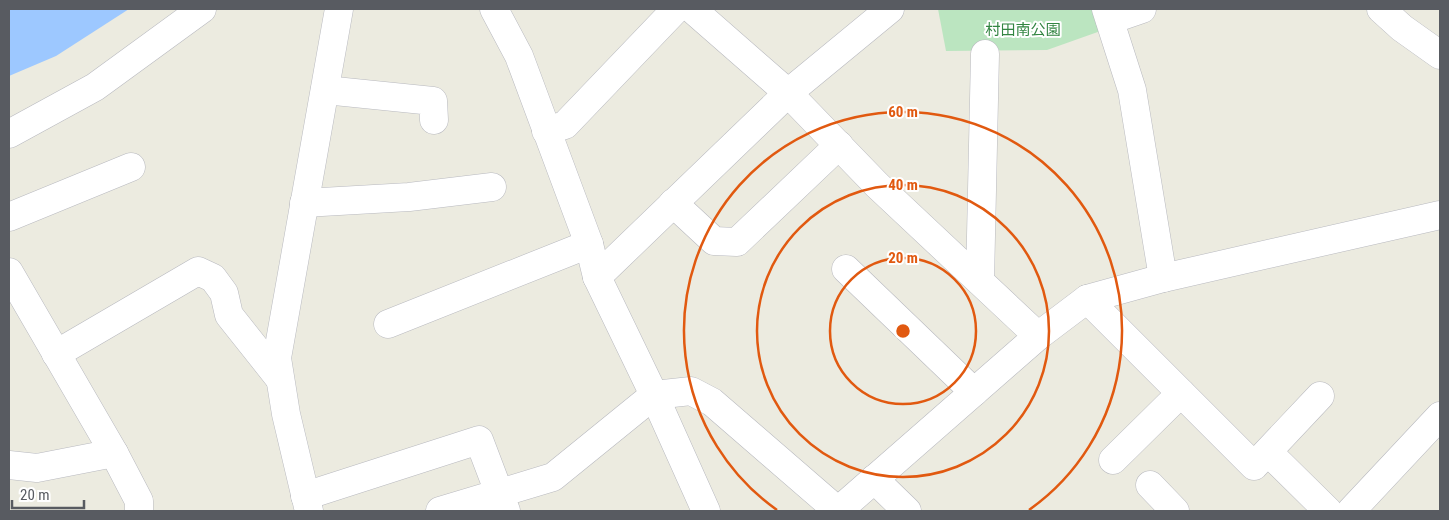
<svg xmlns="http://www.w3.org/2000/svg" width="1449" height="520" font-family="'Roboto Condensed','Noto Sans JP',sans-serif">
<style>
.green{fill:#bbe5c0}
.water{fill:#9dc8ff}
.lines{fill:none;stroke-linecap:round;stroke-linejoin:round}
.minor-casing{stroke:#b8b9bf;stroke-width:29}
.tertiary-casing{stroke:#b8b9bf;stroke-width:29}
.minor{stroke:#fff;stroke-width:28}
.tertiary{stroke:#fff;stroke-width:28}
.ring{fill:none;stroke:#e15910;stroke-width:2.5}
.labels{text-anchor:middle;stroke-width:4;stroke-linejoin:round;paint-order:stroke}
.park-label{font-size:15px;fill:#338542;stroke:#fff}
.centre{fill:#e15910;stroke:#fff;stroke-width:2.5}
.ring-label{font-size:15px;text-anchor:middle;font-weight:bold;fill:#e15910;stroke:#fff;stroke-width:4;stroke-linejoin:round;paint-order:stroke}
</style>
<rect width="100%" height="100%" fill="#ecebe0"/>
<path class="green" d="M938 9H1103L1109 28 1047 50 946 51Z"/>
<path class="water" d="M9 9H129L56 56 9 76Z"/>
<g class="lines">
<g class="minor-casing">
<g id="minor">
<path d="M692 9 788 93 877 185 1038 336"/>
<path d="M1106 9 1132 90 1163 278"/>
<path d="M1110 20 1142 9"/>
<path d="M325 90 433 101 434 120"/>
<path d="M546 131 565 125 676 9"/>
<path d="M9 134 95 87 202 9"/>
<path d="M304 203 409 197 492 187"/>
<path d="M673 203 714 241 737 242 839 145"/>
<path d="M9 217 131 167"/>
<path d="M846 269 974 392"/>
<path d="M9 272 114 453 139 501V511"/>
<path d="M597 277 788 93 890 9"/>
<path d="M980 281 985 54"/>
<path d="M1087 299 1254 466 1320 396"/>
<path d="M388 324 589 244"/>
<path d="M56 354 198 271 213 278 224 293 229 315 279 378"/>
<path d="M1268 452 1328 511"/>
<path d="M1113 460 1181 393"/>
<path d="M9 465 37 468 114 453"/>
<path d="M874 479 907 511"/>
<path d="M1150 485 1175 511"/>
<path d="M305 496 479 440 506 511"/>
<path d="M309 511 286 414 277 358 339 9"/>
<path d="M440 511 553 477 654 395 691 391 712 402 838 511"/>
<path d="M838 511 1038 336 1087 299 1163 278 1440 215"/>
<path d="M1351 511 1440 416"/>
</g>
</g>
<g class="tertiary-casing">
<g id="tertiary">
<path d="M494 9 519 56 589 244 597 277 654 395 706 511"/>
<path d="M1381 9 1402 28 1440 55"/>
</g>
</g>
<use href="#minor" class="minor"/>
<use href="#tertiary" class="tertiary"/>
</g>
<g class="ring">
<circle cx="903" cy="331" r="73"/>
<circle cx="903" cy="331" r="146"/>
<path d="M777 510A219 219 0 1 1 1029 510"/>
</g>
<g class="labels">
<g class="park-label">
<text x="1023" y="35">村田南公園</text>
</g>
</g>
<circle cx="903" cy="331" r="8" class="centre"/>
<g class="ring-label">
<text x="903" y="117">60 m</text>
<text x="903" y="190">40 m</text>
<text x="903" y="263">20 m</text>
</g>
<rect width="1449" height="520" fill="none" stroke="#585b61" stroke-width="20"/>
<path d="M12 500v8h72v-8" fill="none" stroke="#585b61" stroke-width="2.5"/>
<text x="20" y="500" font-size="15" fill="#585b61" stroke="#ffffff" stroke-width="4" paint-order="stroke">20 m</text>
</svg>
